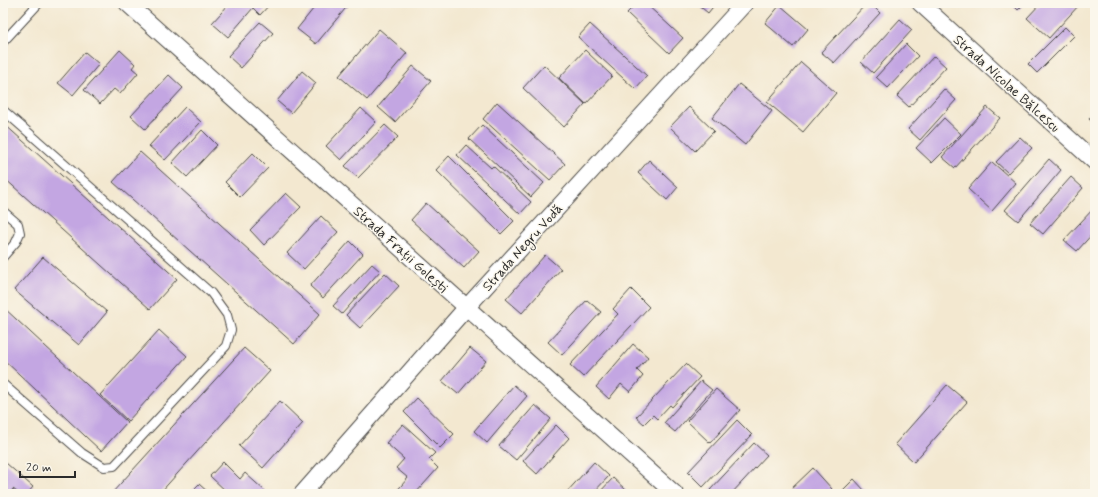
<svg xmlns="http://www.w3.org/2000/svg" width="1098" height="497" font-family="Mynerve,sans-serif">
<style>
.building{fill:#c3a6e2}
.lines{fill:none;stroke-linecap:round;stroke-linejoin:round}
.lane-casing{stroke:#494744;stroke-width:10}
.street-casing{stroke:#494744;stroke-width:18}
.lane{stroke:#fff;stroke-width:8}
.street{stroke:#fff;stroke-width:16}
.labels{text-anchor:middle;stroke-width:3;stroke-linejoin:round;paint-order:stroke}
.street-label{font-size:14px;fill:#2b2b2b;stroke:#fbf7ec}
</style>
<rect width="100%" height="100%" fill="#fbf7ec"/>
<filter id="ink" filterUnits="userSpaceOnUse"><feTurbulence type="fractalNoise" baseFrequency=".025" numOctaves="2"/><feDisplacementMap in="SourceGraphic" scale="8" xChannelSelector="R" yChannelSelector="G"/><feConvolveMatrix kernelMatrix="1 2 1 2 8 2 1 2 1" color-interpolation-filters="sRGB"/></filter>
<filter id="wash" filterUnits="userSpaceOnUse"><feTurbulence type="fractalNoise" baseFrequency=".012" numOctaves="4" result="noise"/><feDisplacementMap in="SourceGraphic" scale="16" xChannelSelector="R" yChannelSelector="G"/><feGaussianBlur stdDeviation="0.9" result="paint"/><feColorMatrix in="noise" values="0 0 0 0 0 0 0 0 0 0 0 0 0 0 0 0 0 1.4 0 .05"/><feComposite in="paint" operator="in"/></filter>
<g filter="url(#wash)">
<rect width="100%" height="100%" fill="#f3e8d0"/>
<g id="blocks">
<g class="building">
<path d="M230 3H271L260 15 253 8 228 37 212 23Z"/>
<path d="M318 3H350L316 44 297 29Z"/>
<path d="M637 3H645L683 38 669 53 627 13Z"/>
<path d="M696 3H716L708 13Z"/>
<path d="M867 3H870L880 13 834 63 821 52Z"/>
<path d="M1011 3H1025L1018 10Z"/>
<path d="M1041 3H1078L1080 4 1049 38 1027 18Z"/>
<path d="M780 5 808 29 793 47 765 23Z"/>
<path d="M900 19 912 30 873 73 861 62Z"/>
<path d="M260 22 273 33 241 68 228 56Z"/>
<path d="M590 24 647 76 635 89 578 37Z"/>
<path d="M1065 27 1074 36 1037 73 1028 64Z"/>
<path d="M379 29 407 53 367 100 339 76Z"/>
<path d="M906 44 918 56 888 88 876 77Z"/>
<path d="M120 50 135 64 132 68 138 73 120 94 114 89 100 104 84 90Z"/>
<path d="M585 50 612 76 586 104 559 78Z"/>
<path d="M85 52 99 64 73 95 58 83Z"/>
<path d="M934 56 946 67 909 107 897 96Z"/>
<path d="M801 62 836 93 803 132 767 102Z"/>
<path d="M544 65 585 104 564 127 523 88Z"/>
<path d="M413 66 431 81 395 122 378 107Z"/>
<path d="M302 71 316 83 291 113 277 101Z"/>
<path d="M169 75 183 88 145 129 131 116Z"/>
<path d="M739 84 772 111 745 145 712 118Z"/>
<path d="M944 89 956 100 920 140 908 129Z"/>
<path d="M497 102 565 164 550 180 483 119Z"/>
<path d="M185 107 201 122 165 160 149 146Z"/>
<path d="M689 107 714 131 695 151 670 127Z"/>
<path d="M987 107 1000 118 955 168 942 157Z"/>
<path d="M361 108 376 122 341 160 326 146Z"/>
<path d="M1095 112V125L1089 119Z"/>
<path d="M944 118 961 134 932 163 916 148Z"/>
<path d="M3 123 177 279 150 309 3 177Z"/>
<path d="M385 125 398 137 358 178 345 166Z"/>
<path d="M482 125 544 183 531 197 469 139Z"/>
<path d="M202 130 217 145 187 177 172 163Z"/>
<path d="M1020 137 1032 148 1008 173 996 162Z"/>
<path d="M466 145 491 168 493 166 531 202 520 214 457 155Z"/>
<path d="M140 152 320 314 294 344 113 182Z"/>
<path d="M253 153 268 168 240 197 225 182Z"/>
<path d="M449 156 514 221 501 234 436 170Z"/>
<path d="M1049 159 1061 170 1018 221 1005 210Z"/>
<path d="M649 160 678 187 667 200 638 173Z"/>
<path d="M992 162 1016 183 992 211 968 189Z"/>
<path d="M1071 177 1083 188 1043 234 1030 223Z"/>
<path d="M286 193 301 207 264 245 250 230Z"/>
<path d="M426 203 479 251 464 268 411 220Z"/>
<path d="M1095 207V231L1077 251 1064 240Z"/>
<path d="M321 216 338 232 304 269 287 253Z"/>
<path d="M350 241 363 254 323 298 310 286Z"/>
<path d="M545 255 561 269 522 313 506 299Z"/>
<path d="M43 257 107 312 79 345 14 290Z"/>
<path d="M372 264 380 271 342 314 333 306Z"/>
<path d="M385 273 399 286 360 328 346 315Z"/>
<path d="M631 289 649 307 583 377 570 365 618 314 613 309Z"/>
<path d="M587 300 601 312 562 355 548 342Z"/>
<path d="M3 307 127 422 101 451 3 359Z"/>
<path d="M159 330 187 356 128 421 100 395Z"/>
<path d="M633 344 648 357 637 370 643 376 630 392 621 384 609 399 596 387Z"/>
<path d="M244 348 270 371 159 494H111Z"/>
<path d="M470 348 486 361 458 394 442 381Z"/>
<path d="M686 364 700 377 672 407 670 405 657 419 653 415 644 424 636 417Z"/>
<path d="M701 381 712 390 675 432 664 423Z"/>
<path d="M514 385 527 396 487 443 474 431Z"/>
<path d="M947 385 967 402 914 462 895 444Z"/>
<path d="M716 389 740 410 710 443 687 421Z"/>
<path d="M417 398 454 434 440 448 404 412Z"/>
<path d="M280 401 303 423 263 468 239 446Z"/>
<path d="M535 405 551 419 516 460 499 446Z"/>
<path d="M737 420 752 435 703 487 688 472Z"/>
<path d="M403 424 435 453 429 459 438 468 415 494H394L408 478 396 468 404 459 386 443Z"/>
<path d="M556 425 569 438 537 474 523 461Z"/>
<path d="M754 443 767 455 731 494H715L710 490Z"/>
<path d="M223 462 240 479 245 473 265 491 262 494H229L210 476Z"/>
<path d="M594 462 609 476 592 494H565Z"/>
<path d="M6 463 33 487 27 494H16L17 492 13 489 9 494H3V466Z"/>
<path d="M813 468 832 489 827 494H792L789 491Z"/>
<path d="M613 478 626 490 622 494H598Z"/>
<path d="M854 479 865 491 862 494H839Z"/>
<path d="M199 484 210 494H189Z"/>
</g>
</g>
</g>
<g filter="url(#ink)">
<use href="#blocks" fill-opacity="0" stroke="#494744" stroke-width="1"/>
<g class="lines">
<g class="lane-casing">
<g id="lane">
<path d="M3 42 39 3"/>
<path d="M3 110 211 293 227 315 231 330 226 346 114 466 104 467 82 453 3 384"/>
<path d="M3 211 18 224 20 233 16 242 3 257"/>
</g>
</g>
<g class="street-casing">
<g id="street">
<path d="M127 3 675 494"/>
<path d="M920 3 1095 162"/>
<path d="M302 494 466 308 745 3"/>
</g>
</g>
<use href="#lane" class="lane"/>
<use href="#street" class="street"/>
</g>
</g>
<g class="labels">
<g class="street-label">
<text transform="translate(1007 83) rotate(42)" y="5">Strada Nicolae Bălcescu</text>
<text transform="translate(522 247) rotate(-48)" y="5">Strada Negru Vodă</text>
<text transform="translate(401 249) rotate(42)" y="5">Strada Frații Golești</text>
</g>
</g>
<rect width="1098" height="497" fill="none" stroke="#fbf7ec" stroke-width="16"/>
<path d="M20 471v6h55v-6" fill="none" stroke="#2b2b2b" stroke-width="2"/>
<text x="26" y="471" font-size="12" fill="#2b2b2b" stroke="#fbf7ec" stroke-width="3" paint-order="stroke">20 m</text>
</svg>
